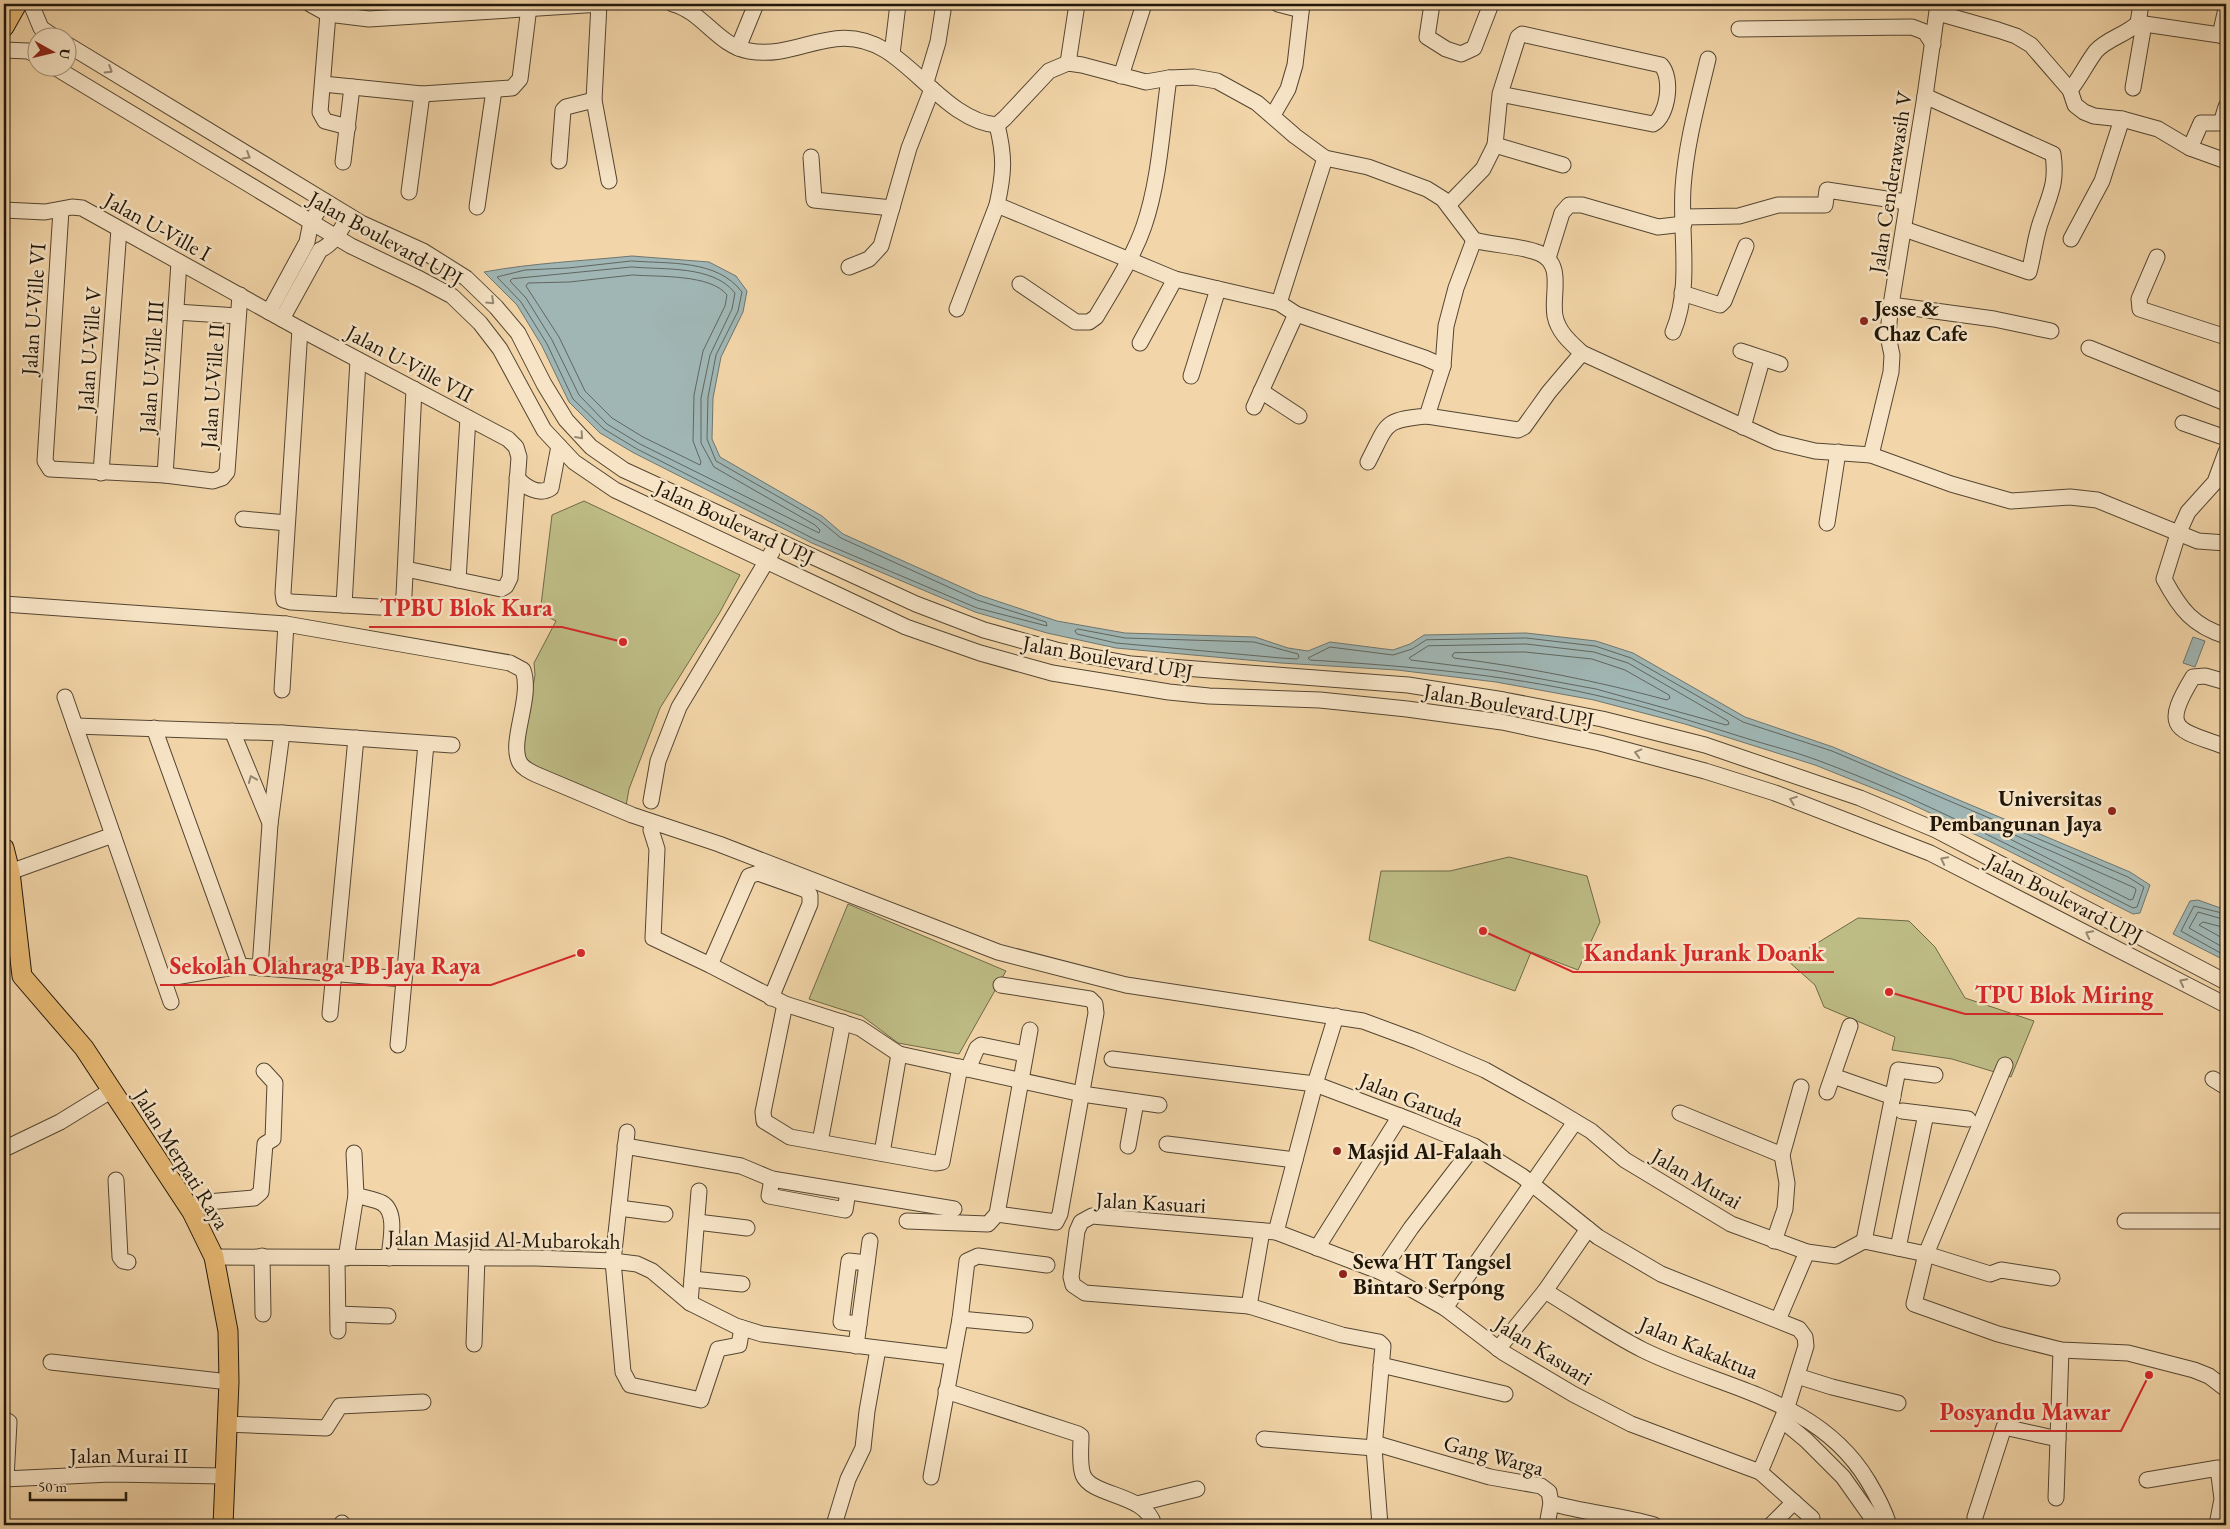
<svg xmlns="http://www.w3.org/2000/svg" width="2230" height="1529" font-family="'EB Garamond',serif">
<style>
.green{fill:#bebc85;stroke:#6f6a48}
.water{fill:#a0b6b4;stroke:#6d7670}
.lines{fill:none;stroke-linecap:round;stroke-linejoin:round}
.shore{stroke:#60665f;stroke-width:1}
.minor-casing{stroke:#544632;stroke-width:17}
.major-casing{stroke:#20170a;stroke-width:21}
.minor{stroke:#f7e4c6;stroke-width:15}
.major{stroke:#e9ba74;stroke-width:19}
.oneway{stroke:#968871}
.poi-dot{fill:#8f2418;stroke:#f7e4c6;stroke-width:2}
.labels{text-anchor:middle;stroke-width:5;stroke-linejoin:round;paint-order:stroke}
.street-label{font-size:22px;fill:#20170a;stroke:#f7e4c6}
.poi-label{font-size:22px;font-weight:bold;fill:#20170a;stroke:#f7e4c6;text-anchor:start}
.leader{fill:none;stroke:#d62828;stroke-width:2}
.callout-dot{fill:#d62828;stroke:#f7e4c6;stroke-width:2}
.callout-label{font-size:24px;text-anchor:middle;font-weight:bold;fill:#d62828;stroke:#f7e4c6;stroke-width:5;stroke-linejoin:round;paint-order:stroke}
</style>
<rect width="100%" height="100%" fill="#f2d5a8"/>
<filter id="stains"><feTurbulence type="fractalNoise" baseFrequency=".004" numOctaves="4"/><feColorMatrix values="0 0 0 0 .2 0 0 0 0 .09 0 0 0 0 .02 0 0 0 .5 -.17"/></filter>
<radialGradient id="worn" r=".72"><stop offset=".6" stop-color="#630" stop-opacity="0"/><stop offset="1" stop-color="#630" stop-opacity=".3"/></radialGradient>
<g class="green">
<path d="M584 501 740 575 720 612 660 708 629 789 626 806 581 785 536 768 526 761 523 743 535 675 534 663 556 621 540 613 552 515Z"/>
<path d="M1509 857 1587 876 1600 922 1578 970 1531 952 1515 991 1369 940 1381 871H1450Z"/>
<path d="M848 904 1006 971 959 1054 898 1043 862 1016 809 999Z"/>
<path d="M1858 918 1909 921 1935 947 1965 998 2034 1021 2011 1077 1952 1059 1892 1050 1895 1037 1824 1007 1815 985 1788 961Z"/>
</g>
<g class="water">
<path d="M632 256 709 262 736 276 747 291 743 312 721 357 713 398 712 439 720 457 822 516 843 534 979 595 1057 621 1125 633 1255 637 1288 648 1308 651 1330 642 1393 650 1410 644 1424 635 1526 633 1596 641 1633 653 1745 717 1833 747 2130 872 2150 885 2140 913 2133 914 1991 842 1905 801 1815 765 1685 724 1594 700 1496 682 1397 670 1281 663 1116 648 1047 633 975 612 812 543 634 453 600 433 569 402 542 346 517 305 484 272C533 263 582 261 632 256Z"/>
<path d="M2193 637 2205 641 2195 667 2183 663Z"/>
<path d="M2198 900 2226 910V961L2173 934 2190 901Z"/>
</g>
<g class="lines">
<g class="shore">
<path d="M632 261C669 264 717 259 742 292L738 311 716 355 708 397 707 439 716 461 819 520 841 538 977 600 1046 622 1047 626 977 608 814 539 637 449 604 429 573 399 547 344 521 302 497 277 525 270 568 268Z"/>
<path d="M632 267C664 270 713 265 735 293L732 309 710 355 701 398V443L714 467 815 525 820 530 819 533 640 444 607 424 579 395 552 340 526 298 510 281 512 279Z"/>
<path d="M633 275C658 277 711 274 727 295L725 306 703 351 694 395 693 441 701 462 700 465 643 437 612 418 585 391 559 337 526 286 528 283 569 282Z"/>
<path d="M1078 629 1125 638 1254 642 1298 654 1299 657 1297 659 1281 658 1116 643 1077 634 1075 631Z"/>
<path d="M1526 638 1595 646 1631 658 1743 722 1832 751 2128 877 2144 887 2137 907 2133 908C2030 856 1927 801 1817 760 1793 751 1767 745 1742 737 1694 722 1645 706 1595 695 1502 674 1406 666 1310 660L1308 658 1330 647 1393 655 1412 649 1426 640Z"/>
<path d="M1526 644 1594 652 1628 663 1728 721 1729 724 1726 725 1596 689 1498 671 1411 660 1409 658 1428 646Z"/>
<path d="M1525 652 1592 659 1625 670 1669 695 1670 698 1667 700C1597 681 1526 667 1454 658L1452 656 1454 653Z"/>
<path d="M2010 833 2135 888 2136 890 2133 899 2130 900 2008 838 2007 835Z"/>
<path d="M2226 914 2194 906 2181 931 2226 956"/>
<path d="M2226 920 2198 912 2189 928 2226 949"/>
<path d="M2226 928 2203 922 2199 925 2226 940"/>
</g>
<g class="minor-casing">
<g id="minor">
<path d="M31 4 41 28 56 38"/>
<path d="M310 4 328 14 369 19 601 4"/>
<path d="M599 4 594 100 609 181"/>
<path d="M673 4C703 12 718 46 749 51 800 60 833 19 885 50 920 71 954 122 997 125L1005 118 1049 71 1068 63 1082 65 1146 82 1169 78 1194 77 1217 81 1257 103 1295 136 1325 158 1368 167 1427 189 1443 199 1474 240C1495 246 1519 245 1539 253 1565 264 1551 295 1555 316 1558 332 1571 343 1582 353L1777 442 1815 451 1871 455 1951 484 2011 501 2070 497 2097 500 2198 541 2226 543"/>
<path d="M1278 4 1301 10"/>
<path d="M1432 4 1427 37 1446 49 1461 54 1474 48 1491 4"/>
<path d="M1938 13 1998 30 2016 36 2031 45 2070 90 2075 105 2084 112 2094 116 2122 119 2158 129 2190 148 2226 161"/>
<path d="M328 14 320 112 325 121 348 127"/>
<path d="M2138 23 2226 36"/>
<path d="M1739 29 1912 27 1925 32 1933 44"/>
<path d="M2220 35 2226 9"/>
<path d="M68 45 361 223 423 251 466 278 496 307 518 333 544 384 566 420 591 447 624 470 916 604 984 630 1056 650 1131 664 1408 685 1504 700 1602 719 1705 745 1860 798 1936 830 2226 982"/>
<path d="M738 48 756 4"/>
<path d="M4 50 28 51 38 56"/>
<path d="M892 54 898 4"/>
<path d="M1068 63 1077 4"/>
<path d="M56 68 351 246 420 279 452 296 480 323 500 349 544 430 574 462 615 490 906 627 980 653 1052 673 1169 692 1209 696 1320 700 1407 709 1502 722 1600 743 1705 771 1775 793 1930 853 2226 1005"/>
<path d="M1121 76 1144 4"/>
<path d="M926 82 938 42 944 4"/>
<path d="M323 84 422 94 512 88 520 79 529 7"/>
<path d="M2133 88 2144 24"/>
<path d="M2070 90C2080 78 2086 64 2096 51 2108 38 2126 35 2138 23L2141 4"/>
<path d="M1273 115 1288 89 1295 65 1302 4"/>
<path d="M1495 145 1563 165"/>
<path d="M2190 148 2201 123H2221L2226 107"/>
<path d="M811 157 814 200 892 208"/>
<path d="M559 161 563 110 566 107 594 100"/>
<path d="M343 162 352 87"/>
<path d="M409 192 422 94"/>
<path d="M997 205 1175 279 1279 303 1296 314 1425 358 1443 366"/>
<path d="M1448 205 1483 169 1495 145 1500 94 1518 37 1522 34 1661 65C1673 78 1668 116 1653 124L1500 94"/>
<path d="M477 207 494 90"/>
<path d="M4 210 45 212 72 207 82 208 300 329 508 439 516 447 519 457 510 578 506 586 501 589 406 569"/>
<path d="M61 210 45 461 50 469 165 475 213 481 222 478 227 472 240 295"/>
<path d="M1684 217 1739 216 1778 205H1825L1827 190 1906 202"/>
<path d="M1904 229 2029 272C2034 254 2035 236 2042 218 2051 192 2057 182 2053 154L1925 96"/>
<path d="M2071 239 2102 181 2122 119"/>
<path d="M2157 257 2139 299 2140 309 2226 337"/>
<path d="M1548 258 1562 213 1569 205H1582L1658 227 1684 224"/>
<path d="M849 267 869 259 881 246 909 148 932 89"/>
<path d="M1020 284 1076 322H1089L1096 317C1113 288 1133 258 1144 226 1160 179 1162 126 1169 78"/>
<path d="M1682 293 1720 305 1724 301 1746 246"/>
<path d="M1279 303 1325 158"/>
<path d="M1891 305 1994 319 2051 331"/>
<path d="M957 309 997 205C1004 173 1005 157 997 125"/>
<path d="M176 312 238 316"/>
<path d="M269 312 307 242 311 222 324 201"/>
<path d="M282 319 320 250C335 243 341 229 349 216"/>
<path d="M300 329 283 593 284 600 291 602 396 608 402 604 404 595 414 389"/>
<path d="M1673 332C1692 287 1680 235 1683 188 1686 144 1698 101 1708 59"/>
<path d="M1140 343 1175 279"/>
<path d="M2089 348 2226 403"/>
<path d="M1741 351 1780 364"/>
<path d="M1191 376 1218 289"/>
<path d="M1261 391 1299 416"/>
<path d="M1254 407 1296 314"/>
<path d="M1427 416 1518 430 1524 427 1549 392 1582 353"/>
<path d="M2183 423 2226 438"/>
<path d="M1743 427 1762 360"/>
<path d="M2226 452 2215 482 2188 512 2178 534 2164 579C2180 609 2193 626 2226 636"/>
<path d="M1871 455 1891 372 1892 355 1888 336 1890 311 1925 96 1938 4"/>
<path d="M1368 462C1388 424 1382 420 1427 416L1443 366 1446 326 1456 288 1474 240"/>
<path d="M101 473 119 229"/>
<path d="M165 475 179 262"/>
<path d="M517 478C525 487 539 496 551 488L559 446"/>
<path d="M243 519 287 523"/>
<path d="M1827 523 1838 452"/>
<path d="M458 580 468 418"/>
<path d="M4 604 286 624 510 663 523 670C533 698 508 742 520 763 523 768 529 771 535 774L632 815 719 844 998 952 1126 985 1363 1021 1417 1041 1485 1070 1551 1107 1591 1131 1625 1160 1731 1224 1807 1252 1836 1256 1864 1241 1926 1254 1990 1274 2001 1270 2052 1278"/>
<path d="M344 605 358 360"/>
<path d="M2226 682 2205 676 2193 677C2160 731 2177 729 2226 747"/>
<path d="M282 690 286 624"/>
<path d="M65 697 171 1002"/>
<path d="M75 726 282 733 452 745"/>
<path d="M154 728 240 966"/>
<path d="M232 731 270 823"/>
<path d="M651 801 658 761 679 707 772 552"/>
<path d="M651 830 657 849 653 938 710 965 785 1004 860 1028 899 1054 1082 1094 1159 1105"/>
<path d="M10 872 113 835"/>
<path d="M710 965 749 876 758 873 806 890 810 895V904L771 998"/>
<path d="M260 968 270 824 282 733"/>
<path d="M163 979 240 966 404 979"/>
<path d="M1001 985 1090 999 1095 1004 1096 1013 1060 1214 1056 1222 997 1214 1030 1030"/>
<path d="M785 1004 763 1112 764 1121 790 1137 935 1163 942 1162 960 1067"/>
<path d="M330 1014 356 738"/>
<path d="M398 1045 426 744"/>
<path d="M1112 1059 1315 1084 1413 1121 1474 1146 1522 1176 1598 1237 1661 1274 1799 1329 1805 1337 1806 1346 1787 1407 1760 1472"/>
<path d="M2005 1065 1926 1254 1914 1304 1998 1334 2061 1350 2128 1353 2194 1370 2209 1376 2226 1389"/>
<path d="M968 1069 977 1048 981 1045 1025 1054"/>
<path d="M1833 1076 1893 1097"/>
<path d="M2213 1079 2226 1087"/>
<path d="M1827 1092 1850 1026"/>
<path d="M1902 1111 1968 1119"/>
<path d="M1680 1113 1782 1155"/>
<path d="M627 1132 613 1261 623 1372 630 1385 701 1400 718 1349 739 1345 742 1328"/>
<path d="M820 1142 843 1022"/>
<path d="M1167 1144 1295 1160"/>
<path d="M625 1146 741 1166 772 1179 954 1209"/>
<path d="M1128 1146 1136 1102"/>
<path d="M4 1149 60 1122 112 1090"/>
<path d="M354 1153 356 1195C364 1198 375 1199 382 1203 398 1212 390 1243 389 1258"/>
<path d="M882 1153 899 1054"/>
<path d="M772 1179 769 1196 845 1210 848 1192"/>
<path d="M116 1180 120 1257 123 1261 128 1262"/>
<path d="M619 1208 665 1214"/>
<path d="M192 1212 207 1202 254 1198 261 1192 265 1144 273 1139 275 1083 264 1071"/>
<path d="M907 1221 988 1224 997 1214"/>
<path d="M2125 1221H2226"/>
<path d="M697 1222 747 1228"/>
<path d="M1276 1232 1315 1084 1336 1016"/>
<path d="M1774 1241 1785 1209 1787 1183 1782 1155 1801 1087"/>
<path d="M1864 1241 1898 1070 1935 1075"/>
<path d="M1317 1248 1400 1116"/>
<path d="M1898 1248 1926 1114"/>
<path d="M262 1256 263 1314"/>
<path d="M214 1257 536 1258 613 1261 637 1264 652 1271 690 1303 736 1326 762 1334 952 1357"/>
<path d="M346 1258 356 1195"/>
<path d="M337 1259 338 1331"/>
<path d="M1381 1272 1411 1228 1474 1146"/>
<path d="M692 1279 742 1284"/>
<path d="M1545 1291C1577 1310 1609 1333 1643 1350 1722 1389 1818 1398 1868 1481 1877 1496 1884 1509 1889 1525"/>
<path d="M690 1303 699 1191"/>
<path d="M1249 1306 1262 1231"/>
<path d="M1445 1308 1575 1122"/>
<path d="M338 1314 388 1316"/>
<path d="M960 1319 1025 1325"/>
<path d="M1778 1320 1807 1252"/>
<path d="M859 1324 841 1322 849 1261 867 1263"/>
<path d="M474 1344 477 1257"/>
<path d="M856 1346 870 1241"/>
<path d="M1498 1349 1545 1291 1588 1229"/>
<path d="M51 1362 229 1382"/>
<path d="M1381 1365 1505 1394"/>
<path d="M1797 1376 1832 1387 1898 1403"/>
<path d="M946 1391 1078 1434 1081 1436C1081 1449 1079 1464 1083 1475 1092 1497 1146 1493 1154 1525"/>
<path d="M4 1419 9 1422 6 1479"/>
<path d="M1782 1420 1806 1440 1843 1477 1877 1525"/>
<path d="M226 1424 326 1428 340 1406 423 1402"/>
<path d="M1264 1439 1374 1448"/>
<path d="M1374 1443 1490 1477 1541 1486 1549 1492 1551 1503C1585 1513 1621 1515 1654 1525"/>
<path d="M931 1477 960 1319 967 1261 978 1256 1047 1265"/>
<path d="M4 1479 111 1474 224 1476"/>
<path d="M2147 1480 2218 1468 2222 1499 2217 1525"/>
<path d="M2056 1498 2061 1350"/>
<path d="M1137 1504 1197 1489"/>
<path d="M1975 1517 2004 1427 2058 1439"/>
<path d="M342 1523V1525"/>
<path d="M834 1525 848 1479 863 1448 867 1411 878 1349"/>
<path d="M1380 1525 1374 1448 1383 1346 1379 1342 1342 1335 1249 1306 1085 1293 1073 1285 1071 1277 1077 1231 1081 1222 1092 1216 1276 1232 1381 1272 1445 1308 1504 1353 1573 1394 1631 1424 1760 1472 1812 1518"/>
<path d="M1547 1525 1551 1503"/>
<path d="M1771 1525 1794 1502"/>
</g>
</g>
<g class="major-casing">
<g id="major">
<path d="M4 27 17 4"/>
<path d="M4 848 10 872 22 976 84 1048 192 1212 214 1257 228 1331 229 1382 223 1525"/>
</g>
</g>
<use href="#minor" class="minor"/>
<use href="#major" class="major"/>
</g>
<defs><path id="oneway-chevron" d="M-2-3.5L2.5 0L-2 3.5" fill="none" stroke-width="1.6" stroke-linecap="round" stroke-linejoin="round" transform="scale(1.25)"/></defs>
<g class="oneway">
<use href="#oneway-chevron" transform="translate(109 70) rotate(32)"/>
<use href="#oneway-chevron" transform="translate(247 156) rotate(31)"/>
<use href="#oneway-chevron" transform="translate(491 301) rotate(43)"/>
<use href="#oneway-chevron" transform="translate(580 436) rotate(48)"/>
<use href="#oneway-chevron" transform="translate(1638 753) rotate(-165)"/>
<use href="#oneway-chevron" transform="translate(252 779) rotate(-112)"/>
<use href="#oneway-chevron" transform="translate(1793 800) rotate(-159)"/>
<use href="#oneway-chevron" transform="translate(1944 860) rotate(-153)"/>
<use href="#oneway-chevron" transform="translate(2089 934) rotate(-153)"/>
<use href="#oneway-chevron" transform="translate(2183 982) rotate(-153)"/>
</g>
<g class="poi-dot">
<circle cx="1864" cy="321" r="5"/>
<circle cx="2112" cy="811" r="5"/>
<circle cx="1337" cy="1151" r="5"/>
<circle cx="1343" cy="1274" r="5"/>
</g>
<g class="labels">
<g class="street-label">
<text transform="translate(1890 182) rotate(-81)" y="8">Jalan Cenderawasih V</text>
<text transform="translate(158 226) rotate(29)" y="8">Jalan U-Ville I</text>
<text transform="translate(386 238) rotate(29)" y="8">Jalan Boulevard UPJ</text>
<text transform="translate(33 309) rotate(-86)" y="8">Jalan U-Ville VI</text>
<text transform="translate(89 349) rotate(-86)" y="8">Jalan U-Ville V</text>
<text transform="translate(410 363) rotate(28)" y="8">Jalan U-Ville VII</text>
<text transform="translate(151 367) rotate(-86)" y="8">Jalan U-Ville III</text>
<text transform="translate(212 386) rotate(-86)" y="8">Jalan U-Ville II</text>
<text transform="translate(735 522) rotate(25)" y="8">Jalan Boulevard UPJ</text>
<text transform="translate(1108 657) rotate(10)" y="8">Jalan Boulevard UPJ</text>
<text transform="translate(1509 705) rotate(10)" y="8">Jalan Boulevard UPJ</text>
<text transform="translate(2065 898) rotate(27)" y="8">Jalan Boulevard UPJ</text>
<text transform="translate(1412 1099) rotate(22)" y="8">Jalan Garuda</text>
<text transform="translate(182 1159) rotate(58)" y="8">Jalan Merpati Raya</text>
<text transform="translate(1697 1178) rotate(30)" y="8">Jalan Murai</text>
<text transform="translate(1151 1202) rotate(3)" y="8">Jalan Kasuari</text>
<text transform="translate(504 1239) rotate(1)" y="8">Jalan Masjid Al-Mubarokah</text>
<text transform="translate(1699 1347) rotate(23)" y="8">Jalan Kakaktua</text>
<text transform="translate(1544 1350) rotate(32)" y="8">Jalan Kasuari</text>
<text x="129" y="1463">Jalan Murai II</text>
<text transform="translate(1494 1455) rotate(15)" y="8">Gang Warga</text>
</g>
<g class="poi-label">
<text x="1874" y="316">Jesse &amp;<tspan x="1874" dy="25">Chaz Cafe</tspan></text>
<text x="2102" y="806" text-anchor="end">Universitas<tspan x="2102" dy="25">Pembangunan Jaya</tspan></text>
<text x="1347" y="1159">Masjid Al-Falaah</text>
<text x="1353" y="1269">Sewa HT Tangsel<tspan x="1353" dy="25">Bintaro Serpong</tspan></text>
</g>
</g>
<path class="leader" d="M623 642L562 627H369M1483 931L1573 972H1834M581 953L491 985H160M1889 992L1965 1014H2163M2149 1375L2121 1431H1930"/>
<g class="callout-dot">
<circle cx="623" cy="642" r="5"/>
<circle cx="1483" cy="931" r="5"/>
<circle cx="581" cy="953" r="5"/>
<circle cx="1889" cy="992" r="5"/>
<circle cx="2149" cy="1375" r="5"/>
</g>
<g class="callout-label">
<text x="466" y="616">TPBU Blok Kura</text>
<text x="1704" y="961">Kandank Jurank Doank</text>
<text x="325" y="974">Sekolah Olahraga PB Jaya Raya</text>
<text x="2064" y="1003">TPU Blok Miring</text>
<text x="2025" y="1420">Posyandu Mawar</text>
</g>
<rect width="2230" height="1529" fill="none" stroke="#f2d5a8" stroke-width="20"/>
<rect x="5" y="5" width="2220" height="1519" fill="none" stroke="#20170a" stroke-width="2.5"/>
<rect x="10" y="10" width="2210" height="1509" fill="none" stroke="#20170a"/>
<g transform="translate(52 52) rotate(98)"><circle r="24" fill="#f7e4c6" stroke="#a1927b"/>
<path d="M0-4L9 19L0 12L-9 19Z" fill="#8f2418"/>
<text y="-8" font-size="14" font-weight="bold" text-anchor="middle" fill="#20170a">U</text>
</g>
<path d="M30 1492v8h96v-8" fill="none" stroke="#20170a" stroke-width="2.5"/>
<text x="38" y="1492" font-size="15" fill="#20170a" stroke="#f7e4c6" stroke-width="4" paint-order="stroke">50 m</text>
<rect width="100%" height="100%" filter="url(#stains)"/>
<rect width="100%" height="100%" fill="url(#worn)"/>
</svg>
